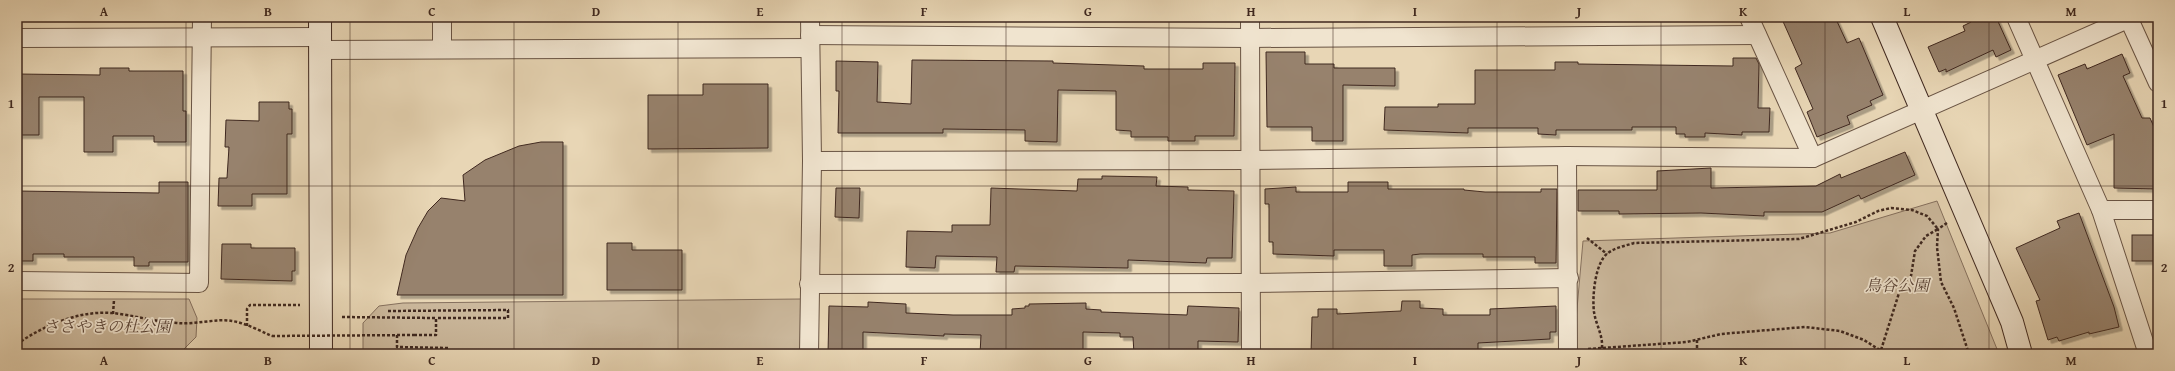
<svg xmlns="http://www.w3.org/2000/svg" width="2175" height="371" font-family="'Gentium Book Plus','Noto Serif JP',serif">
	<defs>
		<filter id="shadow"><feDropShadow dx="3.5" dy="3.5" stdDeviation="0" flood-color="#0004"/></filter>
	</defs>
	<rect width="100%" height="100%" fill="#e8d6b5"/>
	<filter id="stains"><feTurbulence type="fractalNoise" baseFrequency=".005" numOctaves="4"/><feColorMatrix values="0 0 0 0 .2 0 0 0 0 .09 0 0 0 0 .02 0 0 0 .5 -.17"/></filter>
	<radialGradient id="worn" r=".72"><stop offset=".6" stop-color="#630" stop-opacity="0"/><stop offset="1" stop-color="#630" stop-opacity=".3"/></radialGradient>
	<g fill="#cbb89c" stroke="#85705e">
		<path d="M 1937,201 L 1999,354 L 1573,354 L 1583,241 L 1830,233 Z"/>
		<path d="M 17,299 L 189,299 L 197,318 L 196,337 L 179,354 L 17,354 Z"/>
		<path d="M 801,299 L 801,354 L 363,354 L 363,323 L 379,306 L 403,303 Z"/>
	</g>
	<g fill="#97826d" stroke="#3f281f" filter="url(#shadow)">
		<path d="M 1781,17 L 1835,17 L 1847,43 L 1859,38 L 1883,95 L 1870,101 L 1872,105 L 1847,116 L 1850,124 L 1817,137 L 1807,112 L 1813,109 L 1795,68 L 1802,64 Z"/>
		<path d="M 1968,17 L 1996,17 L 2011,50 L 1996,57 L 1993,50 L 1946,72 L 1946,69 L 1939,72 L 1928,47 L 1965,31 L 1963,26 L 1971,22 Z"/>
		<path d="M 1266,52 L 1305,52 L 1305,64 L 1334,64 L 1334,68 L 1395,68 L 1395,86 L 1343,85 L 1343,141 L 1312,141 L 1312,127 L 1267,127 Z"/>
		<path d="M 2122,54 L 2130,73 L 2123,76 L 2142,118 L 2150,118 L 2158,136 L 2158,189 L 2114,188 L 2114,134 L 2087,145 L 2058,75 L 2085,64 L 2087,69 Z"/>
		<path d="M 1733,58 L 1756,58 L 1759,64 L 1758,108 L 1770,108 L 1769,132 L 1742,132 L 1742,135 L 1705,133 L 1705,137 L 1685,137 L 1685,134 L 1676,134 L 1676,127 L 1632,127 L 1632,130 L 1556,130 L 1556,135 L 1538,134 L 1538,128 L 1468,128 L 1468,133 L 1384,130 L 1385,107 L 1438,107 L 1438,104 L 1475,104 L 1475,70 L 1555,70 L 1555,62 L 1578,62 L 1578,64 L 1733,66 Z"/>
		<path d="M 912,60 L 1053,61 L 1053,63 L 1144,66 L 1144,69 L 1203,69 L 1203,63 L 1235,63 L 1234,136 L 1195,136 L 1195,141 L 1168,141 L 1168,137 L 1131,137 L 1131,131 L 1116,130 L 1116,91 L 1058,90 L 1057,142 L 1025,141 L 1025,130 L 943,129 L 943,133 L 838,133 L 839,91 L 836,91 L 836,61 L 878,62 L 877,102 L 911,104 Z"/>
		<path d="M 100,68 L 129,68 L 129,71 L 183,71 L 183,111 L 186,111 L 186,142 L 154,142 L 154,136 L 113,136 L 113,152 L 84,152 L 84,97 L 39,97 L 39,135 L 17,135 L 17,74 L 100,75 Z"/>
		<path d="M 703,84 L 768,84 L 768,148 L 648,149 L 648,95 L 703,95 Z"/>
		<path d="M 259,102 L 289,102 L 289,109 L 292,109 L 292,134 L 287,134 L 287,194 L 252,194 L 252,206 L 218,206 L 219,178 L 227,178 L 229,147 L 225,147 L 226,120 L 259,121 Z"/>
		<path d="M 541,142 L 563,142 L 563,295 L 397,295 L 406,255 L 418,228 L 428,211 L 441,198 L 465,201 L 463,175 L 485,160 L 519,146 Z"/>
		<path d="M 1905,152 L 1915,175 L 1861,199 L 1859,195 L 1822,212 L 1764,212 L 1764,216 L 1701,213 L 1619,214 L 1619,211 L 1578,211 L 1578,190 L 1657,190 L 1657,171 L 1711,168 L 1711,188 L 1816,186 L 1840,174 L 1841,178 Z"/>
		<path d="M 1102,176 L 1157,177 L 1156,186 L 1188,187 L 1188,190 L 1234,191 L 1232,258 L 1207,258 L 1206,263 L 1128,260 L 1128,268 L 1015,266 L 1014,272 L 996,272 L 997,257 L 936,256 L 935,268 L 906,267 L 907,231 L 952,232 L 952,225 L 990,225 L 991,188 L 1077,191 L 1078,179 L 1102,179 Z"/>
		<path d="M 159,182 L 188,182 L 188,262 L 149,262 L 149,266 L 134,266 L 134,257 L 64,257 L 64,254 L 33,254 L 33,261 L 17,261 L 17,191 L 159,193 Z"/>
		<path d="M 1348,182 L 1388,182 L 1388,189 L 1464,189 L 1464,190 L 1485,192 L 1541,192 L 1541,189 L 1557,189 L 1556,263 L 1535,263 L 1535,257 L 1483,257 L 1483,254 L 1420,254 L 1412,255 L 1412,266 L 1384,266 L 1384,250 L 1334,250 L 1334,256 L 1273,254 L 1273,242 L 1269,242 L 1269,204 L 1265,204 L 1265,189 L 1296,187 L 1296,192 L 1348,192 Z"/>
		<path d="M 836,188 L 860,188 L 859,218 L 835,217 Z"/>
		<path d="M 2079,213 L 2114,307 L 2119,327 L 2089,334 L 2089,332 L 2059,341 L 2057,337 L 2048,340 L 2036,301 L 2040,300 L 2016,248 L 2060,228 L 2057,221 Z"/>
		<rect x="2132" y="235" width="24" height="26"/>
		<path d="M 607,243 L 632,243 L 632,250 L 682,250 L 682,290 L 607,290 Z"/>
		<path d="M 222,244 L 251,244 L 251,248 L 295,248 L 295,271 L 292,271 L 292,281 L 221,279 Z"/>
		<path d="M 1402,301 L 1420,301 L 1420,308 L 1443,309 L 1443,315 L 1490,315 L 1490,309 L 1556,306 L 1556,332 L 1550,332 L 1550,339 L 1478,343 L 1478,351 L 1442,351 L 1442,354 L 1311,354 L 1312,317 L 1318,317 L 1318,309 L 1337,309 L 1337,314 L 1401,311 Z"/>
		<path d="M 868,302 L 906,304 L 906,313 L 953,315 L 1012,315 L 1012,309 L 1025,308 L 1025,306 L 1029,306 L 1029,304 L 1086,303 L 1086,309 L 1101,310 L 1101,312 L 1187,315 L 1188,306 L 1239,308 L 1238,342 L 1198,341 L 1198,354 L 1134,354 L 1133,337 L 1120,337 L 1120,333 L 1083,332 L 1083,354 L 980,354 L 981,335 L 944,334 L 944,336 L 863,332 L 863,354 L 828,354 L 829,306 L 868,307 Z"/>
	</g>
	<g fill="none" stroke-linecap="round" stroke-linejoin="round">
		<g stroke="#695444" stroke-width="20">
			<g id="street">
				<path d="M 442,17 L 442,49"/>
				<path d="M 1250,17 L 1251,354"/>
				<path d="M 1749,17 L 1813,158"/>
				<path d="M 2016,17 L 2101,210 L 2148,354"/>
				<path d="M 2128,17 L 2158,83"/>
				<path d="M 810,35 L 1250,38 L 1757,35"/>
				<path d="M 17,38 L 320,37"/>
				<path d="M 320,50 L 810,48"/>
				<path d="M 1567,156 L 1568,354"/>
				<path d="M 812,161 L 1250,160 L 1567,156 L 1813,158 L 2132,17"/>
				<path d="M 2101,210 L 2158,210"/>
				<path d="M 17,281 L 199,283 L 202,17"/>
				<path d="M 809,284 L 1249,283 L 1569,278"/>
				<path d="M 809,354 L 812,161 L 810,17"/>
			</g>
		</g>
		<g stroke="#3f281f" stroke-width="24">
			<g id="secondary">
				<path d="M 320,17 L 321,354"/>
				<path d="M 1882,17 L 2012,322 L 2021,354"/>
			</g>
		</g>
		<g stroke="#3f281f" stroke-width="2.5" stroke-dasharray="3 2" stroke-linecap="butt">
			<path d="M 1947,223 L 1938,229 L 1937,247 L 1941,282 L 1954,308 L 1969,354"/>
			<path d="M 1587,238 L 1607,254"/>
			<path d="M 388,311 L 508,310 L 508,318 L 436,318"/>
			<path d="M 113,314 L 114,300"/>
			<path d="M 342,317 L 436,318 L 436,335 L 414,335"/>
			<path d="M 247,326 L 247,309 L 250,305 L 300,305"/>
			<path d="M 397,335 L 397,347 L 448,348 L 449,354"/>
			<path d="M 1697,340 L 1697,354"/>
			<path d="M 17,344 C 46,324 84,308 120,314 C 140,317 158,322 177,323 C 195,325 217,318 232,321 C 246,323 260,331 272,336"/>
			<path d="M 1602,348 C 1603,335 1596,325 1594,312 C 1592,297 1595,262 1608,253 C 1616,247 1625,246 1634,243 L 1799,239 L 1856,222 L 1878,211 L 1891,208 L 1912,210 L 1927,216 L 1938,229 L 1926,236 L 1915,251 L 1911,276 L 1904,282 L 1899,293 L 1881,350"/>
			<path d="M 1588,349 L 1687,342 L 1721,334 L 1805,327 L 1840,331 L 1864,340 L 1886,354"/>
		</g>
		<use href="#street" stroke="#f0e4cf" stroke-width="18"/>
		<use href="#secondary" stroke="#f0e4cf" stroke-width="22"/>
		<path stroke="#3f281f" stroke-width="2.5" stroke-dasharray="3 2" stroke-linecap="butt" d="M 272,336 L 414,335"/>
	</g>
	<path fill="none" stroke="#3f281f" stroke-width="1" stroke-opacity="0.55" d="M 186,17 L 186,354M 350,17 L 350,354M 514,17 L 514,354M 678,17 L 678,354M 842,17 L 842,354M 1006,17 L 1006,354M 1169,17 L 1169,354M 1333,17 L 1333,354M 1497,17 L 1497,354M 1661,17 L 1661,354M 1825,17 L 1825,354M 1989,17 L 1989,354M 17,186 L 2158,186"/>
	<g text-anchor="middle" stroke-width="3.5" stroke-linejoin="round" paint-order="stroke">
		<g font-size="16" font-style="italic" fill="#5b4538" stroke="#f0e4cf">
			<text x="1897" y="291">鳥谷公園</text>
			<text x="107" y="332">ささやきの杜公園</text>
		</g>
	</g>
	<rect width="2175" height="371" fill="none" stroke="#e8d6b5" stroke-width="44"/>
	<rect x="22" y="22" width="2131" height="327" fill="none" stroke="#3f281f" stroke-width="1.5"/>
	<g font-size="13" text-anchor="middle" font-weight="bold" fill="#3f281f">
		<text x="104" y="16">A</text>
		<text x="268" y="16">B</text>
		<text x="432" y="16">C</text>
		<text x="596" y="16">D</text>
		<text x="760" y="16">E</text>
		<text x="924" y="16">F</text>
		<text x="1088" y="16">G</text>
		<text x="1251" y="16">H</text>
		<text x="1415" y="16">I</text>
		<text x="1579" y="16">J</text>
		<text x="1743" y="16">K</text>
		<text x="1907" y="16">L</text>
		<text x="2071" y="16">M</text>
		<text x="11" y="108">1</text>
		<text x="2164" y="108">1</text>
		<text x="11" y="272">2</text>
		<text x="2164" y="272">2</text>
		<text x="104" y="365">A</text>
		<text x="268" y="365">B</text>
		<text x="432" y="365">C</text>
		<text x="596" y="365">D</text>
		<text x="760" y="365">E</text>
		<text x="924" y="365">F</text>
		<text x="1088" y="365">G</text>
		<text x="1251" y="365">H</text>
		<text x="1415" y="365">I</text>
		<text x="1579" y="365">J</text>
		<text x="1743" y="365">K</text>
		<text x="1907" y="365">L</text>
		<text x="2071" y="365">M</text>
	</g>
	<rect width="100%" height="100%" filter="url(#stains)"/>
	<rect width="100%" height="100%" fill="url(#worn)"/>
</svg>
